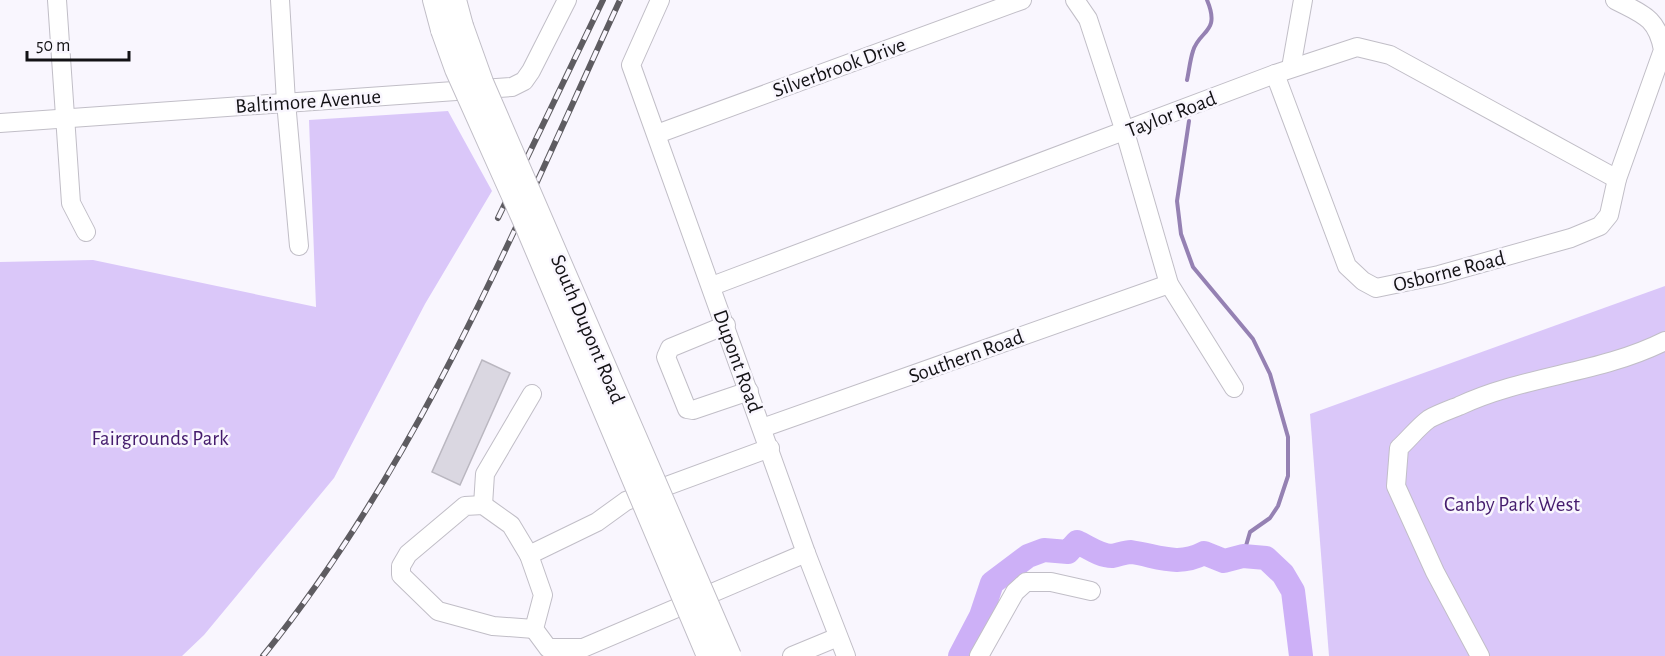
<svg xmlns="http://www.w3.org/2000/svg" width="1665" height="656" font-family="'Alegreya Sans',sans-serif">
	<rect width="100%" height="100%" fill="#f9f6fe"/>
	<g fill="#dac7f9">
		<path d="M 448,111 L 492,191 L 425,304 L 334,478 L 204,635 L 182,656 L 0,656 L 0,262 L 93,260 L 316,307 L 309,120 Z"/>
		<path d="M 1665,286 L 1665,656 L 1329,656 L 1310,414 Z"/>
	</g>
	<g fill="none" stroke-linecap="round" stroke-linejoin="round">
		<g stroke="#9581b3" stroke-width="4">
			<path d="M 1187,80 C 1189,71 1190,60 1193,51 C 1199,30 1221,33 1207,0"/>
			<path d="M 1189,121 L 1177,201 L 1181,234 L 1193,267 L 1253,339 L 1270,374 L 1288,437 L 1288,476 L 1278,506 L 1270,518 L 1250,532 L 1243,556"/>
		</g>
		<path stroke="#cdb0f7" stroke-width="24" d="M 960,656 L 981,616 L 992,583 L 1028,556 L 1044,550 L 1068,552 L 1077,542 C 1088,547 1100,556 1112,556 C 1119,555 1124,552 1131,552 C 1158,556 1178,567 1204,553 L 1224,561 L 1243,556 L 1266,558 L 1283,574 L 1293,591 L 1301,656"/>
	</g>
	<path fill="#dad7e1" stroke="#bab7c0" stroke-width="1.5" d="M 482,360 L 510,373 L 460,485 L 432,472 Z"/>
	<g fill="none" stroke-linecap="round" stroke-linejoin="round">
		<g stroke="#c1bec7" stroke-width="20">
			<g id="minor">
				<path d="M 57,0 L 71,203 L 86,232"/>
				<path d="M 280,0 L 286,102 L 299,246"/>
				<path d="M 660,0 L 631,65 L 806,553 L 846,656"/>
				<path d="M 1075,0 L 1088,19 L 1125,132 L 1169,284 L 1234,388"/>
				<path d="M 1291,68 L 1303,0"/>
				<path d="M 1275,74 L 1347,266 L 1363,281 L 1376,288 L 1439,275 L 1571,238 L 1600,226 L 1609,215 L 1617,179 L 1663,50 C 1657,17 1642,14 1615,0"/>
				<path d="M 0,123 L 512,87 L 524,81 L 531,71 L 567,0"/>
				<path d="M 657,134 L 1022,0"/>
				<path d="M 712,286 L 1275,74 L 1357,47 L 1390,55 L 1617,179"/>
				<path d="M 726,325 L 670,348 L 666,357 L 687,409 L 693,410 L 749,391"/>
				<path d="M 762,428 L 1169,284"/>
				<path d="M 770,448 L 626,501 L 597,522 L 529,555 L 543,595 L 534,629 L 548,648 L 583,648 L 806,553"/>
				<path d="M 483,505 L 485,474 L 532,394"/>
				<path d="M 529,555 L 511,525 L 483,505 L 465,506 L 408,554 L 401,566 L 401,575 L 438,611 L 493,626 L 534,629"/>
				<path d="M 792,656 L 838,637"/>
				<path d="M 979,656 L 1015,592 L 1026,582 L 1051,582 L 1091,591"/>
				<path d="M 1480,656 L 1435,572 L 1396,486 L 1399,448 C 1409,439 1418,427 1429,419 C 1438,414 1449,410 1459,406 C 1525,375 1599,374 1665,341"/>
			</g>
		</g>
		<g stroke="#c1bec7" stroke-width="24">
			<g id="major">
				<path d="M 434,0 L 442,30"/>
				<path d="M 455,0 L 462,26"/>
			</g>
		</g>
		<use href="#minor" stroke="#fff" stroke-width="18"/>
		<use href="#major" stroke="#fff" stroke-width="22"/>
		<g stroke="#5e5c61" stroke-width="6">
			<g id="rail">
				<path d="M 498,218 L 603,0"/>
				<path d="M 263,656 C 420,462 516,225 620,0"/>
			</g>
		</g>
		<use href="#rail" stroke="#f9f6fe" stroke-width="4" stroke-dasharray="11" stroke-linecap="butt"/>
		<g stroke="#c1bec7" stroke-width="24" stroke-linecap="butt">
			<g id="major-bridge">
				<path d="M 462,26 L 482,82 L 730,656"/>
				<path d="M 442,30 L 456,69 L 525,223 L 708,656"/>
			</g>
		</g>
		<use href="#major-bridge" stroke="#fff" stroke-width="22"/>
	</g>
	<g text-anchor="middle" stroke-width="5" stroke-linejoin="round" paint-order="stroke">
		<g font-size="21" fill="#131215" stroke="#f9f6fe">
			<text transform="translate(839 67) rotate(-20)" y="7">Silverbrook Drive</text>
			<text transform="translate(308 101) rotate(-4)" y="7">Baltimore Avenue</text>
			<text transform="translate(1171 114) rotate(-21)" y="7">Taylor Road</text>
			<text transform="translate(1449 271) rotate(-14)" y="7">Osborne Road</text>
			<text transform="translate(588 329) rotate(67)" y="7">South Dupont Road</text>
			<text transform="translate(966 356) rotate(-20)" y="7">Southern Road</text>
			<text transform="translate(738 361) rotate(70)" y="7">Dupont Road</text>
		</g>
		<g font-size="21" fill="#451c6d" stroke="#f9f6fe">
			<text x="160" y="445">Fairgrounds Park</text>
			<text x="1512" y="511">Canby Park West</text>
		</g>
	</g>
	<path d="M27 51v9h102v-9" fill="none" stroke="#131215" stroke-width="3"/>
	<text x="36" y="51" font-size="18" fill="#131215" stroke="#f9f6fe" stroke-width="4.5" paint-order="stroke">50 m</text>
</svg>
